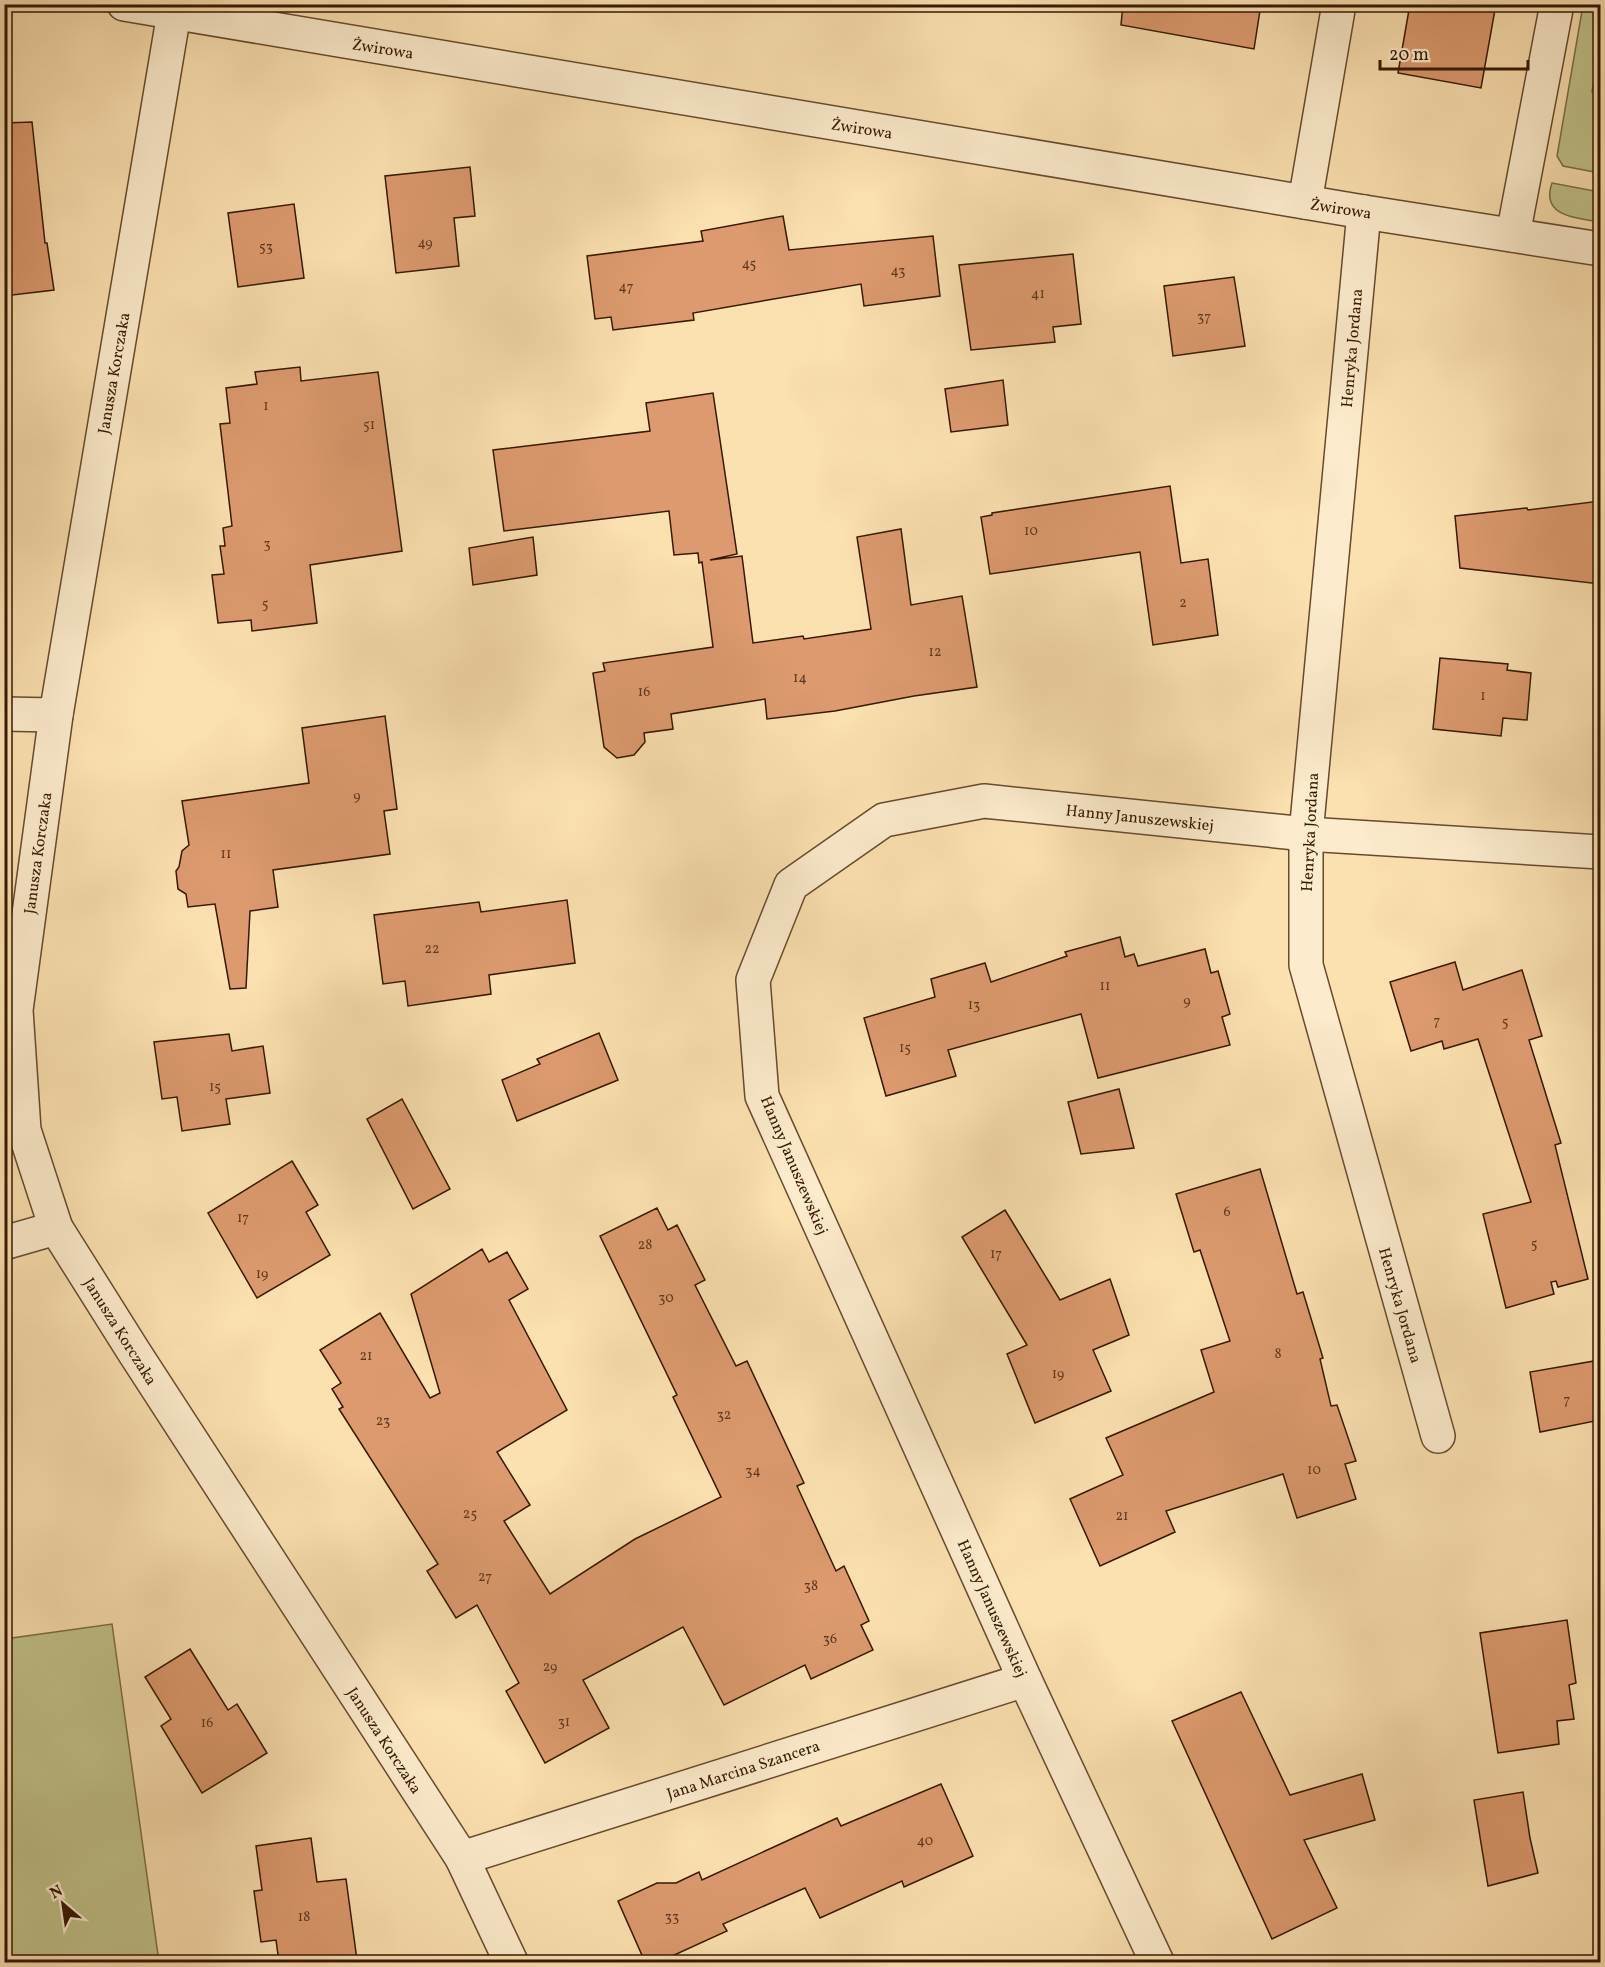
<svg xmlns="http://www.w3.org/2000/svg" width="1605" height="1967" font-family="Vollkorn,serif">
	<rect width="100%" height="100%" fill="#fbe0b0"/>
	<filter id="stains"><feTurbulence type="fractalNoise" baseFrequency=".00333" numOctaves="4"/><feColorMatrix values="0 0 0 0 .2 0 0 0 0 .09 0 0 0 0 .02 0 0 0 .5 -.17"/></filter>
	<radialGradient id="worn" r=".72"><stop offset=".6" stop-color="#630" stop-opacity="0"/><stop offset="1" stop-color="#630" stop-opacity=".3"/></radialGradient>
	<g fill="#c1c28a" stroke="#7c6d46" stroke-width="1.5">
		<path d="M 1583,5 L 1600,5 L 1600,43 L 1592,92 L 1600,94 L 1600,173 L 1563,166 L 1557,156 Z"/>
		<path d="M 1552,183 L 1600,192 L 1600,222 C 1577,218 1540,217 1552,183 Z"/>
		<path d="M 112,1624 L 159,1962 L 5,1962 L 5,1639 Z"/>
	</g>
	<g fill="#dc9a6e" stroke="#361803" stroke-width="1.5">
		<path d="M 1123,4 L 1261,4 L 1254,49 L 1121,25 Z"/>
		<path d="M 1410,4 L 1496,4 L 1481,88 L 1398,73 Z"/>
		<path d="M 32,122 L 45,243 L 47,243 L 54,290 L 4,296 L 4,123 Z"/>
		<path d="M 470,167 L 475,216 L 454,218 L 459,266 L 396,273 L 385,176 Z"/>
		<path d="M 294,204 L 304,278 L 238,287 L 228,213 Z"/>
		<path d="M 783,216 L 789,250 L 933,236 L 940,296 L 864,306 L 861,284 L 693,313 L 694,320 L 613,330 L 611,317 L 595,319 L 587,256 L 703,241 L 701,231 Z"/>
		<path d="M 1073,254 L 1081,324 L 1053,327 L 1055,342 L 971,350 L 959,265 Z"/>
		<path d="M 1234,277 L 1245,346 L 1173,356 L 1164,286 Z"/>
		<path d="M 300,367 L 301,381 L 378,372 L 402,551 L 310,565 L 317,623 L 252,631 L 251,620 L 218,623 L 212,575 L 224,574 L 220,546 L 225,546 L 223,528 L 232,526 L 220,424 L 230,423 L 226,388 L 257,384 L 255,372 Z"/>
		<path d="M 1003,380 L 1008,425 L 951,432 L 945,389 Z"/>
		<path d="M 713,393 L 737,554 L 710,560 L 742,556 L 753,643 L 803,636 L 804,639 L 871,629 L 857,537 L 901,529 L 911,605 L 962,596 L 977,687 L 914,696 L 835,711 L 767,719 L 765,699 L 671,714 L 673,729 L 644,733 L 645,742 L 634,755 L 617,758 L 604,747 L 593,673 L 605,671 L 603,663 L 713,647 L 702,562 L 699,563 L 698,553 L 674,555 L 669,511 L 504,531 L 493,450 L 650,431 L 646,403 Z"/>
		<path d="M 1170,486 L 1181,563 L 1208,559 L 1218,635 L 1153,645 L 1140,552 L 990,574 L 981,517 L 992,515 L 992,513 Z"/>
		<path d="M 1600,501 L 1600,584 L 1460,568 L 1455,516 L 1527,508 L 1528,510 Z"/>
		<path d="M 533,537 L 537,575 L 473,585 L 469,548 Z"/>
		<path d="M 1440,658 L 1508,664 L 1507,670 L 1531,673 L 1527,720 L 1503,718 L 1501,736 L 1433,729 Z"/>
		<path d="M 385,716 L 397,809 L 384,811 L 390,854 L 273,870 L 278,907 L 250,911 L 246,988 L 230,989 L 215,904 L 188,907 L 186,894 L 178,889 L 176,871 L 179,867 L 182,851 L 189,845 L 182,801 L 309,783 L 302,728 Z"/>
		<path d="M 567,900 L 575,963 L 489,975 L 491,994 L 408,1006 L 405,981 L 383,984 L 374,915 L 479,902 L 481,912 Z"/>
		<path d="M 1120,937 L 1125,957 L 1134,954 L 1138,966 L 1205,949 L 1211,973 L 1218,971 L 1230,1014 L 1222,1017 L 1230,1045 L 1098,1078 L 1081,1014 L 948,1050 L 956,1076 L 886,1096 L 864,1018 L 935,997 L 931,979 L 985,963 L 991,982 L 1067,956 L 1065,952 Z"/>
		<path d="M 1455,962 L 1463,990 L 1522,970 L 1542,1036 L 1529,1040 L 1561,1143 L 1555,1145 L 1588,1279 L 1558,1287 L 1556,1281 L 1551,1282 L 1554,1294 L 1506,1308 L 1483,1214 L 1531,1202 L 1478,1039 L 1444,1049 L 1442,1041 L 1411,1051 L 1390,982 Z"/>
		<path d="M 599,1033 L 618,1080 L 517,1121 L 502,1080 L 540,1064 L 537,1059 Z"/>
		<path d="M 229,1034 L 232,1051 L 263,1046 L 270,1093 L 226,1099 L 230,1124 L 182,1131 L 177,1097 L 162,1099 L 154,1042 Z"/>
		<path d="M 1119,1089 L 1134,1148 L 1081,1154 L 1068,1102 Z"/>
		<path d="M 402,1099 L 450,1189 L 413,1209 L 367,1119 Z"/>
		<path d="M 292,1161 L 318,1205 L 306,1212 L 330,1255 L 257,1298 L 208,1213 Z"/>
		<path d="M 1260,1169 L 1297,1294 L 1303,1292 L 1323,1358 L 1320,1359 L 1331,1406 L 1337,1405 L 1356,1461 L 1345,1464 L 1356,1499 L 1297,1518 L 1283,1474 L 1166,1511 L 1175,1532 L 1100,1566 L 1070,1499 L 1123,1475 L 1106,1438 L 1214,1392 L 1201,1350 L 1230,1341 L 1200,1250 L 1194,1252 L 1176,1194 Z"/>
		<path d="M 657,1208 L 668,1230 L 677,1225 L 705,1280 L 695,1285 L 736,1366 L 747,1361 L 804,1483 L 797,1486 L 836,1571 L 844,1566 L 869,1621 L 861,1625 L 873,1650 L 811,1679 L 805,1665 L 724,1705 L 683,1627 L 583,1680 L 609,1728 L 545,1763 L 506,1691 L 519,1683 L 477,1605 L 456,1618 L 427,1571 L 438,1564 L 339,1409 L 343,1407 L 332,1389 L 341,1383 L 320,1350 L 380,1313 L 430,1398 L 440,1393 L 411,1294 L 482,1249 L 489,1262 L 507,1252 L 528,1289 L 509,1300 L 567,1410 L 497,1452 L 530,1505 L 504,1521 L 550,1594 L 635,1539 L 721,1497 L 673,1397 L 677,1395 L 600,1236 Z"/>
		<path d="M 1005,1210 L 1060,1300 L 1110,1279 L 1129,1335 L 1093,1350 L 1111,1391 L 1035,1423 L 1007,1354 L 1027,1345 L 962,1237 Z"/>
		<path d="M 1600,1360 L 1600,1420 L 1540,1432 L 1530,1372 Z"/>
		<path d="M 1567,1620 L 1576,1683 L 1569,1685 L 1574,1719 L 1557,1721 L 1559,1744 L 1498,1753 L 1480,1633 Z"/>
		<path d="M 190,1649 L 228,1710 L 237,1704 L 267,1753 L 202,1793 L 161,1726 L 171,1719 L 145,1677 Z"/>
		<path d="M 1241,1692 L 1290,1795 L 1362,1774 L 1375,1820 L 1304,1840 L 1337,1908 L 1272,1939 L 1172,1721 Z"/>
		<path d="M 941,1784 L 973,1856 L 904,1887 L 902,1881 L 820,1918 L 805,1888 L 723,1924 L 727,1931 L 659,1962 L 645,1962 L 618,1901 L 657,1883 L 676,1883 L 699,1872 L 702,1880 L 837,1818 L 841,1826 Z"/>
		<path d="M 1523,1792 L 1530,1838 L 1538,1873 L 1488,1886 L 1474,1800 Z"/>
		<path d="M 311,1838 L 317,1882 L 346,1879 L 357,1960 L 336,1962 L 279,1962 L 276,1940 L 261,1942 L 254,1891 L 262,1890 L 256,1846 Z"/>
	</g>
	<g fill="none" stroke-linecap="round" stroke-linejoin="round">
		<g stroke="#674a2e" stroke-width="36">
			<g id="minor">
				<path d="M 124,4 L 1364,212 L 1600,249"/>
				<path d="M 174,13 L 56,715 L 16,1010 L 24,1130 L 56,1228 L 134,1352 L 462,1858 L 511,1962"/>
				<path d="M 1305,202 L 1339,4"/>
				<path d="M 1364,212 L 1306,834 L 1306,965 L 1438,1436"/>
				<path d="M 1513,235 L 1557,4"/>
				<path d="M 4,714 L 56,715"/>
				<path d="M 4,1243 L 56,1228"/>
				<path d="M 462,1858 L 1025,1680"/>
				<path d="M 1157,1962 L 1025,1680 L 762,1096 L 753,980 L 791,885 L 884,820 L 984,801 L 1306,834 L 1600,852"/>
			</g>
		</g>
		<use href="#minor" stroke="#fcebcc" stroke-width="33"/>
	</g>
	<g text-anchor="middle" stroke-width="4.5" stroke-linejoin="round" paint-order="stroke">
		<g font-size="14" fill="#60381e">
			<text x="425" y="247">49</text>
			<text x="266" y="251">53</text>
			<text x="749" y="268">45</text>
			<text x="898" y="275">43</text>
			<text x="626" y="291">47</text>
			<text x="1038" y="298">41</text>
			<text x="1204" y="321">37</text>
			<text x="266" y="410">1</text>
			<text x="369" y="429">51</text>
			<text x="1031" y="535">10</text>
			<text x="267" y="548">3</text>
			<text x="1183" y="607">2</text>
			<text x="265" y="608">5</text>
			<text x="935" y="656">12</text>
			<text x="800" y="682">14</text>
			<text x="644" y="696">16</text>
			<text x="1483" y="700">1</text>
			<text x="357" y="800">9</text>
			<text x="226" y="858">11</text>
			<text x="432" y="953">22</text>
			<text x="1105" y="990">11</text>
			<text x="1187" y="1005">9</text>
			<text x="974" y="1009">13</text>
			<text x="1437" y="1025">7</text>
			<text x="1505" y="1026">5</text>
			<text x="905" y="1052">15</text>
			<text x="215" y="1091">15</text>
			<text x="1227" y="1216">6</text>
			<text x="243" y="1222">17</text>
			<text x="1534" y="1248">5</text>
			<text x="645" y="1249">28</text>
			<text x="996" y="1258">17</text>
			<text x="262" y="1278">19</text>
			<text x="666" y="1302">30</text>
			<text x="1278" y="1358">8</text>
			<text x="366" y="1360">21</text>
			<text x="1058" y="1378">19</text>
			<text x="1567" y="1404">7</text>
			<text x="724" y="1419">32</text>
			<text x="383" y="1425">23</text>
			<text x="1314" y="1474">10</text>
			<text x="753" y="1475">34</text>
			<text x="470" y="1518">25</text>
			<text x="1122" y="1520">21</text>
			<text x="485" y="1581">27</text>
			<text x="811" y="1590">38</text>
			<text x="830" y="1643">36</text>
			<text x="550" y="1671">29</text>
			<text x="564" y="1726">31</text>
			<text x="207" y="1727">16</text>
			<text x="925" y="1845">40</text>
			<text x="304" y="1921">18</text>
			<text x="672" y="1921">33</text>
		</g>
		<g font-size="16" fill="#361803" stroke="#fcebcc">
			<text transform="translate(383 48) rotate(9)" y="6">Żwirowa</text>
			<text transform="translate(862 128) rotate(9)" y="6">Żwirowa</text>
			<text transform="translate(1341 208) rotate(9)" y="6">Żwirowa</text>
			<text transform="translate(1351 348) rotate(-85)" y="6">Henryka Jordana</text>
			<text transform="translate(113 373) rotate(-80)" y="6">Janusza Korczaka</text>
			<text transform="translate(1140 817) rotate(6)" y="6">Hanny Januszewskiej</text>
			<text transform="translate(1309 832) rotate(-87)" y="6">Henryka Jordana</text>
			<text transform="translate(37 853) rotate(-82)" y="6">Janusza Korczaka</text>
			<text transform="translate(795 1165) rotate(67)" y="6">Hanny Januszewskiej</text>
			<text transform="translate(1401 1305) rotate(74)" y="6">Henryka Jordana</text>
			<text transform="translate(121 1331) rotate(58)" y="6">Janusza Korczaka</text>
			<text transform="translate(993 1608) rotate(66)" y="6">Hanny Januszewskiej</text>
			<text transform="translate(385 1740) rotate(57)" y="6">Janusza Korczaka</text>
			<text transform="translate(743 1769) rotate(-18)" y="6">Jana Marcina Szancera</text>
		</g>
	</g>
	<rect width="1605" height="1967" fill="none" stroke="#fbe0b0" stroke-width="24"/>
	<rect x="6" y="6" width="1593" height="1955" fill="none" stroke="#361803" stroke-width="3"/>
	<rect x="12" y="12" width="1581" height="1943" fill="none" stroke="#361803" stroke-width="1.5"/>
	<g transform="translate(63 1904) rotate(331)" stroke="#fcebcc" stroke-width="4.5" paint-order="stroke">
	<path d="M0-4.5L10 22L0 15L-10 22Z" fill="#361803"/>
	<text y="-9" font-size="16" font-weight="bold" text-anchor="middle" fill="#361803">N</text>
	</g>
	<path d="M1380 60v9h148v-9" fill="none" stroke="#361803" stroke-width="3"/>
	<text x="1389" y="60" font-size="18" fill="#361803" stroke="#fcebcc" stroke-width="4.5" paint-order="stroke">20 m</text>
	<rect width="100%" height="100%" filter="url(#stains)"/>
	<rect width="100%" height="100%" fill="url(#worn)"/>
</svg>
